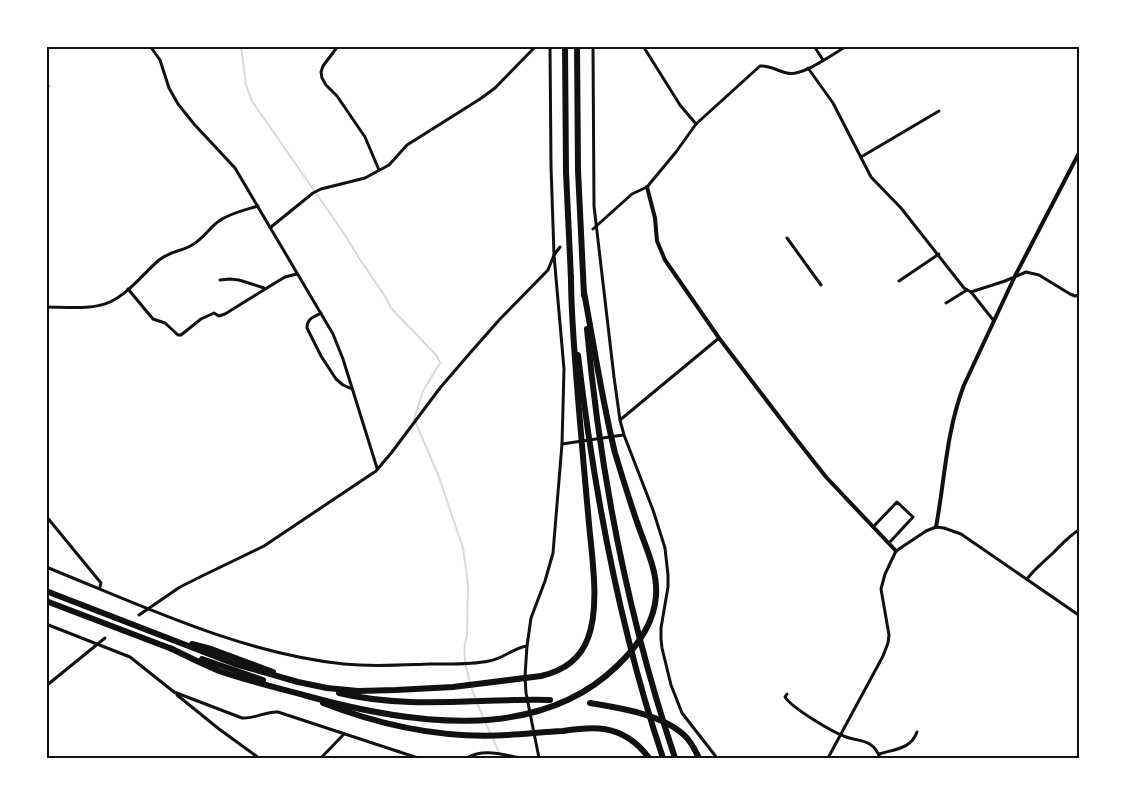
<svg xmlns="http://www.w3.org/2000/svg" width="1126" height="805" font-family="Raleway,sans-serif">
	<rect width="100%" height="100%" fill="#fff"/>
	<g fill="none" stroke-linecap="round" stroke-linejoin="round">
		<path stroke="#d9d9d9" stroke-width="2" d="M 241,46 L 246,85 L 252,101 L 345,235 L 359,258 L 386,298 L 391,308 L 437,356 L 440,363 L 423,391 L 414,419 L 439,477 L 463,548 L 468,585 L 467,636 C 455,666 489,730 502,758"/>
		<g stroke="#111" stroke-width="3">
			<path d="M 150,46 L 160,60 L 169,88 L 178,104 L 194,124 L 235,168 L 333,334 L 343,359 L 377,468"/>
			<path d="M 338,46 L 323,66 L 321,72 L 322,78 L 326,85 L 337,96 L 365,137 L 379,170"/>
			<path d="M 593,46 L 594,206 L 614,377 L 620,420 L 624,435 L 653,510 L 665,548 L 668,575 L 668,587 L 661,628 L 661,639 L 662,648 L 671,685 L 682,713 L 717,758"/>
			<path d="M 643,46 L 680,105 L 696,124"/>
			<path d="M 814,46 L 823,60"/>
			<path d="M 808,68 L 833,103 L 871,177 L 901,208 L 964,288 L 971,292 L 1005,281 L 1026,272 L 1039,275 L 1070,294 L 1075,296 L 1080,295"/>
			<path d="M 46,85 L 48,86"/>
			<path d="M 861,157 L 939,111"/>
			<path d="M 271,227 L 313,193 L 321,189 L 365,178 L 389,165 L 407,145 L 480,99 L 495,88 L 536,46"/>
			<path d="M 593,229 L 632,194 L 647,187 L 676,152 L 696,124 L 760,66 C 770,65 777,71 787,73 C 802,77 833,54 847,46"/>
			<path d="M 787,238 L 821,285"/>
			<path d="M 220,280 L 230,279 L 239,280 L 264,288"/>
			<path d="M 899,281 L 939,254"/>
			<path d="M 128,289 L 153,319 L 165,323 L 178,335 L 181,335 L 201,319 L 214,313 L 219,316 L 225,314 L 275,283 L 285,277 L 297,274"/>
			<path d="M 971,292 L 994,321"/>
			<path d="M 946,303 L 967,290"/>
			<path d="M 46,307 C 65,307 93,310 110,302 C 129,293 143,274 159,260 C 172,250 181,252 192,245 C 203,239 209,228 219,221 C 230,213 245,210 258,206"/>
			<path d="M 321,313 C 314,317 307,318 307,328 L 321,356 L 336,379 L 343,385 L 352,389"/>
			<path d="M 620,420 L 719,338"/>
			<path d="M 562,444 L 623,435"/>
			<path d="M 46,516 L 101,583 L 100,587"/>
			<path d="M 873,527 L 897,502 L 913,517 L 889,543"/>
			<path d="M 46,567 C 143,606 240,653 344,664 C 373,667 401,665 430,664 C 450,664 470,665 489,661 C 503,659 513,648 527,646"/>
			<path d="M 1027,579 C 1035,568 1045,561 1054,552 C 1064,542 1068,537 1080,529"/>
			<path d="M 139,615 L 180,587 L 202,576 L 264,546 L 376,471 L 392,452 L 440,388 L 470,353 L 500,319 L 548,270 L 554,255 L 551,166 L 550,46"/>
			<path d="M 46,624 L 130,657 L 174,692 L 242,718 C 255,719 266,711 278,712 L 418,758"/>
			<path d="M 46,686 L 105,638"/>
			<path d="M 787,694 L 785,697 C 792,708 832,732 846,737 C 861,742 873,739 880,758"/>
			<path d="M 177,695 L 219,729 L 259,758"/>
			<path d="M 879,754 C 895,749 911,749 917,732"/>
			<path d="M 321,758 L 344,734"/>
			<path d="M 467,758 C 484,748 503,755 521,758"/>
			<path d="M 539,758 L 526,693 L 525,676 L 527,646 L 531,618 L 545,581 L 553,553 L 562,444 L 564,369 L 554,255 L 560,247"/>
			<path d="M 828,758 L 883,656 L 888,643 L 889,635 L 881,589 L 885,574 L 896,551 L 926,531 L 936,527 L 944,528 L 961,534 L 1080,616"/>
		</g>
		<g stroke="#111" stroke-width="4">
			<path d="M 647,187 L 655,218 L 657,241 L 665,260 L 719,338 L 793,435 L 826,477 L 896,551"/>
			<path d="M 936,527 C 945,479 946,432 964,385 L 1015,276 L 1080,151"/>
		</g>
		<g stroke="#111" stroke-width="6">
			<path d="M 565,46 L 566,172 L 571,279"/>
			<path d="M 577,46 L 578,170 L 584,295"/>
			<path d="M 587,329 C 600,474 629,620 675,758"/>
			<path d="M 578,355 C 594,492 619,627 663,758"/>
			<path d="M 46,591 L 235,664 L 298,682 L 327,688 L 358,691 L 396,690 L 453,687 L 541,676 C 563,671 580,660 588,638 C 600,607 592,557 589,524 C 584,469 579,414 575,359 C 573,332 571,304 571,277"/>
			<path d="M 46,601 L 172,649"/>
			<path d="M 192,644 L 211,649 L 273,672"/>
			<path d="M 170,648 C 186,656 203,664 219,671 C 248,681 278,688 307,696 C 405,723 536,745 617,666 C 637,647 654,624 656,596 C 658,571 645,546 637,522 C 629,499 622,476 615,453 C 602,400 594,346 584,292"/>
			<path d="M 202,659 L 263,680"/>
			<path d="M 339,693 C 410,710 479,698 550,700"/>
			<path d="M 323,703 C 382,726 444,739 508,735 C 526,734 544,732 563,731 C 576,729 590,727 604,729 C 623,732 638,743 649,758"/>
			<path d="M 590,703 C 619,708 662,714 684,735 C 691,741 695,750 699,758"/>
		</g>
	</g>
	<rect width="1126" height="805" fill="none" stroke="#ffffff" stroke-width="96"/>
	<rect x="48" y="48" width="1030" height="709" fill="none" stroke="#111" stroke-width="2"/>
</svg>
